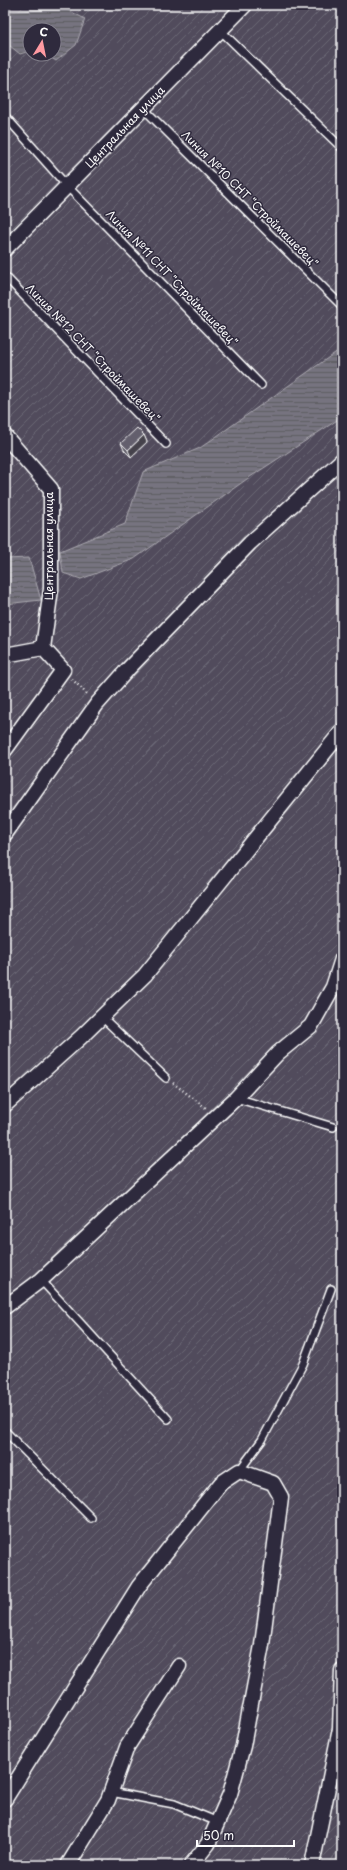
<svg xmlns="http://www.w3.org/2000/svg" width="347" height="1870" font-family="'Playpen Sans',sans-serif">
	<defs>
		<pattern id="garden-furrows" width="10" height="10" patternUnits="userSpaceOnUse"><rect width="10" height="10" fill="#514c5c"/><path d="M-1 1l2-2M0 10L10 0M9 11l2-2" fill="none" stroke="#6b6774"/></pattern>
		<pattern id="water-rules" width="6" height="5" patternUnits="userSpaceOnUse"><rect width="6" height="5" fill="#76737f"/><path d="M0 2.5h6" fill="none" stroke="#5f5e63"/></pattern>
	</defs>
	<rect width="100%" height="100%" fill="#373345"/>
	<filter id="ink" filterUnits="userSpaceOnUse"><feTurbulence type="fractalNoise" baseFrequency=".025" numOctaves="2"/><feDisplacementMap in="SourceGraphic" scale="8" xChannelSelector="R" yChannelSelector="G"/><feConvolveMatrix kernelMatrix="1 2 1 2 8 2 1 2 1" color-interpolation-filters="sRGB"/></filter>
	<g filter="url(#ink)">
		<path fill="url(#garden-furrows)" stroke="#a8a6ae" fill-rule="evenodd" d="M 5,5 L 342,5 L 342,1865 L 5,1865 ZM 30,30 L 54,30 L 54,54 L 30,54 Z"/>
		<g fill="url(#water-rules)" stroke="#adabb2">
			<path d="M 66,9 L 85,19 L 76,45 L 56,61 L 45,54 L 54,54 L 54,30 L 30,30 L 30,51 L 20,54 L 5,42 L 5,12 Z"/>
			<path d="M 342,348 L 342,417 L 247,479 L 134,559 L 81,579 L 63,573 L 60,551 L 125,524 L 143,472 L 200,448 Z"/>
			<path d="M 29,558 L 41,600 L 5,604 L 5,559 Z"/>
		</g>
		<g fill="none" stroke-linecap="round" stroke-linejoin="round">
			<g stroke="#fff" stroke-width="10">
				<g id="service">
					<path d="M 220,30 L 342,148"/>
					<path d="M 143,108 L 342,306"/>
					<path d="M 5,116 L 67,186 L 261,385"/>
					<path d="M 5,276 L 166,444"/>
					<path d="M 102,1017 L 166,1078"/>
					<path d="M 236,1098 L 333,1127"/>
					<path d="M 41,1280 L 168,1419"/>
					<path d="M 5,1431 L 91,1518"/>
					<path d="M 239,1471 L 262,1440 L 303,1364 L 331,1289"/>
					<path d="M 111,1792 L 174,1804 L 218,1822"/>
				</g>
			</g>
			<g stroke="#fff" stroke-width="17">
				<g id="minor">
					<path d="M 5,249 L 245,5"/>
					<path d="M 5,436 L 51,489 L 51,589 L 43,648 L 5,655"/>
					<path d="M 5,750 L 63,670 L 43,648"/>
					<path d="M 5,834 L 97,704 L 128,669 L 250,543 L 342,460"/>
					<path d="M 5,1105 L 81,1037 L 145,975 L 342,731"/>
					<path d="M 5,1307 L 41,1280 L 236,1098 L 278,1053 L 311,1026 L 333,987 L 342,959"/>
					<path d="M 5,1799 L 139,1586 L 221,1483 L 239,1471 L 273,1483 L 281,1497 L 262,1645 L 243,1746 L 230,1794 L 208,1844 L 191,1865"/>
					<path d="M 68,1865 L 108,1800 L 127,1747 L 179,1666"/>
					<path d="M 312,1865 L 340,1729 L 342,1670"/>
				</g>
			</g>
			<g stroke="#fff" stroke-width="2.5" stroke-dasharray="1 3" stroke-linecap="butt">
				<path d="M 72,679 L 88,695"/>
				<path d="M 173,1083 L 206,1108"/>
			</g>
			<use href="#service" stroke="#2f2a3d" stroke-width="7"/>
			<use href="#minor" stroke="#2f2a3d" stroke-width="14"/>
		</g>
		<path fill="#55525e" stroke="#fff" d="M 144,435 L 147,442 L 131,457 L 124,450 L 121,443 Z"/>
		<path fill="#45424c" stroke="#fff" d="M 144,435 L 147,442 L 131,457 L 128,450 Z"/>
		<path fill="#635f6d" stroke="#fff" d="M 137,428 L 144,435 L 128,450 L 121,443 Z"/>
	</g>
	<g text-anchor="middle" stroke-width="3" stroke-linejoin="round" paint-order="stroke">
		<g font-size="11" fill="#fff" stroke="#2f2a3d">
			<text transform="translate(125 127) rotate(-46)" y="4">Центральная улица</text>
			<text transform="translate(250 199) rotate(45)" y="4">Линия №10 СНТ "Строймашевец"</text>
			<text transform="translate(172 278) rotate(46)" y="4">Линия №11 СНТ "Строймашевец"</text>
			<text transform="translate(93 353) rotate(46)" y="4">Линия №12 СНТ "Строймашевец"</text>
			<text transform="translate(49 546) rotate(-90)" y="4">Центральная улица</text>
		</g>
	</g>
	<rect width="347" height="1870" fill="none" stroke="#2f2a3d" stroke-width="20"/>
	<rect x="10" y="10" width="327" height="1850" fill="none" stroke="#fff" stroke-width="1.5" filter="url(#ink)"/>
	<g transform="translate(42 42) rotate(10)"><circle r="19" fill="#2f2a3d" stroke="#827f8b"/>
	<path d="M0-3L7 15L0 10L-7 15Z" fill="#ff9aa2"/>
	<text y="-6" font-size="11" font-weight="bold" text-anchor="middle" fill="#ffffff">С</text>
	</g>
	<path d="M197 1840v6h97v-6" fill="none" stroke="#ffffff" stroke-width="2"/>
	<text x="203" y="1840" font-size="12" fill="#ffffff" stroke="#2f2a3d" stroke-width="3" paint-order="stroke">50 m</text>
</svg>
